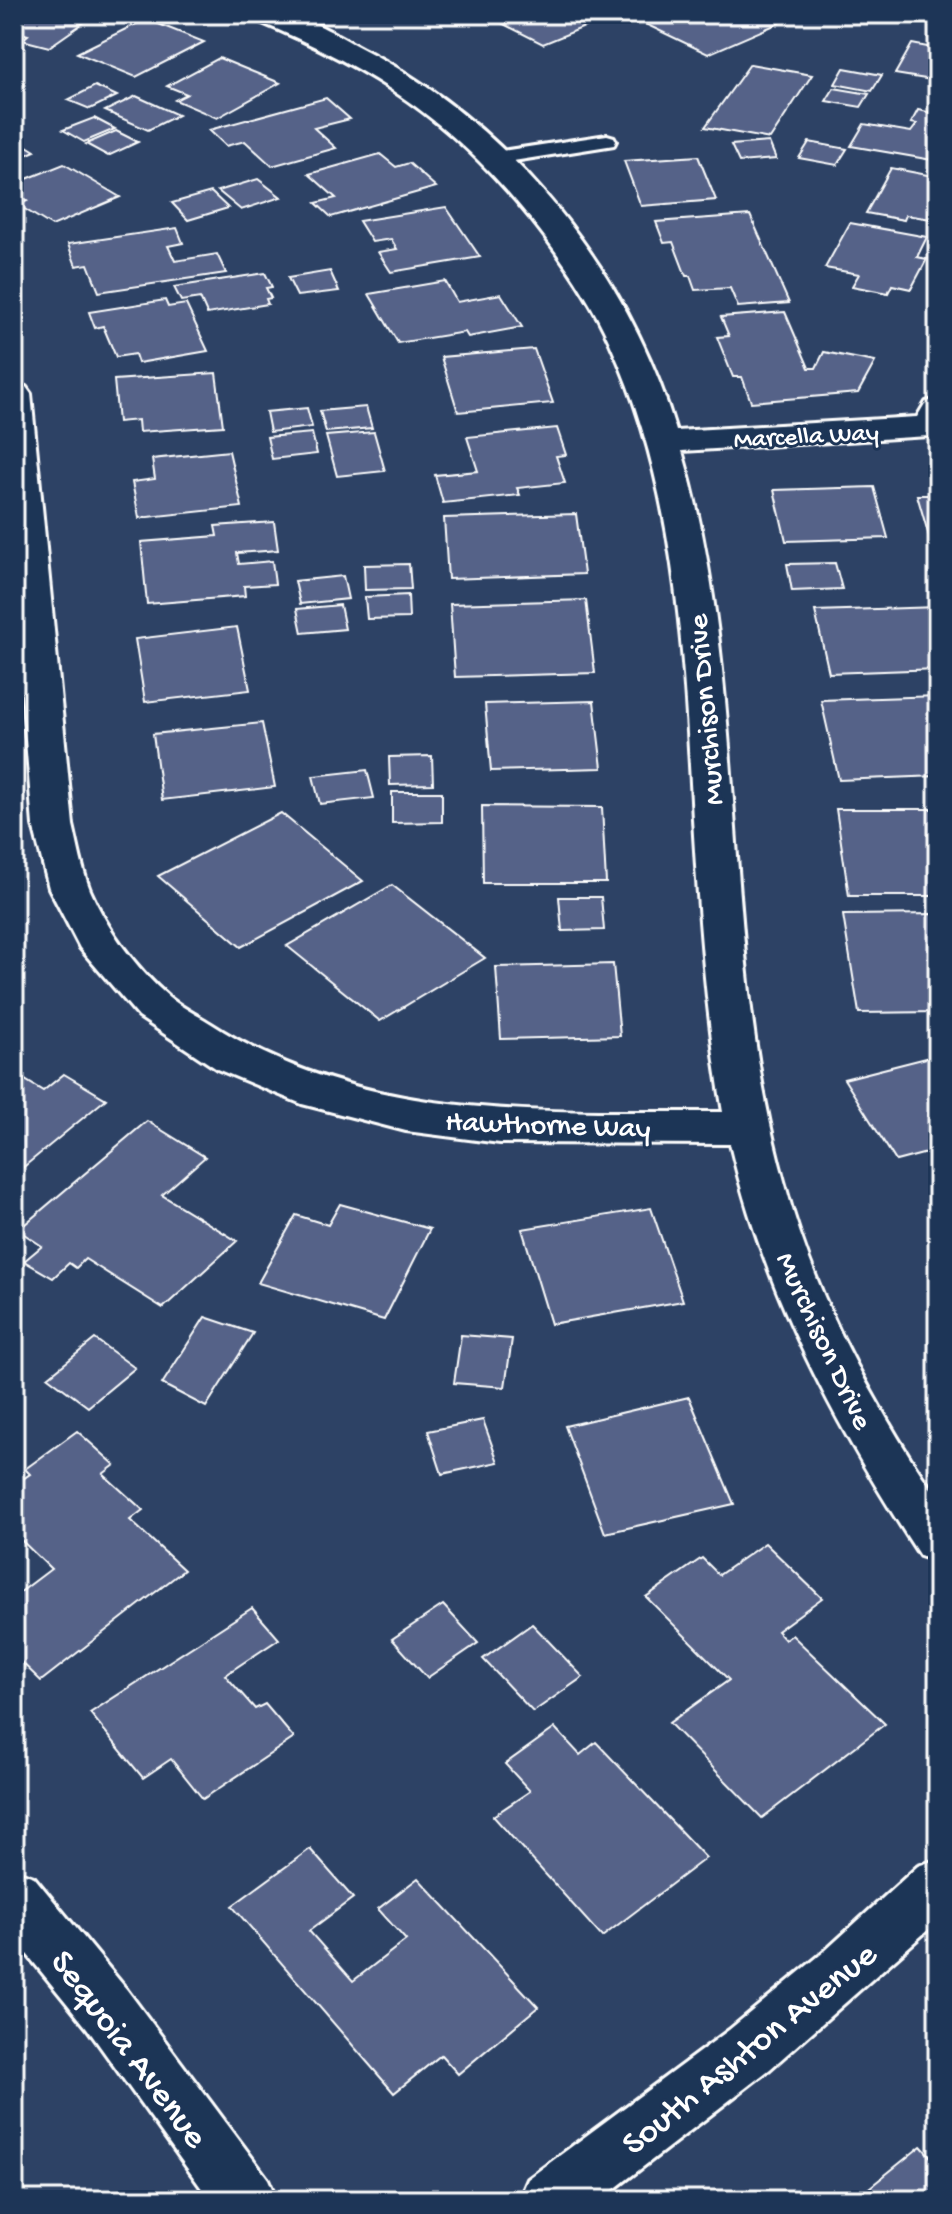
<svg xmlns="http://www.w3.org/2000/svg" width="952" height="2214" font-family="'Gochi Hand',sans-serif">
	<rect width="100%" height="100%" fill="#2d4265"/>
	<filter id="ink" filterUnits="userSpaceOnUse"><feTurbulence type="fractalNoise" baseFrequency=".0125" numOctaves="2"/><feDisplacementMap in="SourceGraphic" scale="16" xChannelSelector="R" yChannelSelector="G"/><feConvolveMatrix kernelMatrix="1 2 1 2 8 2 1 2 1" color-interpolation-filters="sRGB"/></filter>
	<g filter="url(#ink)">
		<g fill="#546288" stroke="#fff" stroke-width="2">
			<path d="M 14,14 L 84,14 L 80,17 L 89,19 L 49,47 L 22,40 L 28,35 L 14,31 Z"/>
			<path d="M 484,14 L 616,14 L 543,44 Z"/>
			<path d="M 647,14 L 800,14 L 708,54 L 635,19 Z"/>
			<path d="M 146,19 L 204,42 L 136,77 L 77,53 Z"/>
			<path d="M 912,44 L 938,49 L 938,81 L 895,74 Z"/>
			<path d="M 219,58 L 280,83 L 217,118 L 175,100 L 187,94 L 167,86 Z"/>
			<path d="M 750,64 L 812,75 L 770,139 L 705,127 Z"/>
			<path d="M 844,68 L 882,75 L 872,91 L 835,84 Z"/>
			<path d="M 95,86 L 117,96 L 90,109 L 68,100 Z"/>
			<path d="M 834,88 L 869,94 L 861,107 L 826,101 Z"/>
			<path d="M 136,96 L 178,115 L 148,130 L 105,111 Z"/>
			<path d="M 326,98 L 350,119 L 314,128 L 336,148 L 272,166 L 245,141 L 226,146 L 209,130 Z"/>
			<path d="M 918,110 L 938,114 L 938,161 L 851,146 L 864,124 L 911,132 L 917,124 L 911,123 Z"/>
			<path d="M 94,118 L 115,129 L 84,142 L 63,130 Z"/>
			<path d="M 116,131 L 138,142 L 108,156 L 86,144 Z"/>
			<path d="M 14,138 L 35,151 L 14,160 Z"/>
			<path d="M 769,142 L 776,159 L 739,162 L 731,145 Z"/>
			<path d="M 809,142 L 847,149 L 837,165 L 799,158 Z"/>
			<path d="M 380,154 L 396,167 L 409,163 L 436,187 L 331,217 L 316,203 L 336,198 L 309,174 Z"/>
			<path d="M 698,156 L 716,200 L 641,206 L 624,161 Z"/>
			<path d="M 64,164 L 120,197 L 52,226 L 18,205 L 27,201 L 14,193 L 14,184 Z"/>
			<path d="M 891,168 L 938,177 L 938,220 L 906,215 L 904,220 L 866,213 Z"/>
			<path d="M 258,179 L 281,197 L 241,210 L 218,191 Z"/>
			<path d="M 211,192 L 228,208 L 188,220 L 172,203 Z"/>
			<path d="M 446,207 L 480,257 L 391,272 L 378,252 L 397,249 L 391,239 L 372,242 L 359,221 Z"/>
			<path d="M 750,215 L 789,303 L 738,307 L 730,288 L 695,290 L 690,276 L 686,276 L 673,242 L 664,243 L 656,222 Z"/>
			<path d="M 850,223 L 927,237 L 917,257 L 927,259 L 911,289 L 892,285 L 888,293 L 852,286 L 859,274 L 825,268 Z"/>
			<path d="M 177,228 L 183,243 L 168,246 L 175,261 L 217,254 L 226,273 L 99,292 L 88,264 L 76,266 L 68,244 Z"/>
			<path d="M 330,271 L 339,291 L 297,296 L 288,278 Z"/>
			<path d="M 265,273 L 272,287 L 266,288 L 271,298 L 266,299 L 268,304 L 207,314 L 200,298 L 181,301 L 174,287 Z"/>
			<path d="M 445,281 L 457,302 L 501,294 L 522,327 L 468,337 L 465,332 L 398,343 L 369,294 Z"/>
			<path d="M 165,300 L 168,307 L 186,304 L 208,351 L 138,363 L 135,354 L 116,357 L 103,326 L 95,328 L 89,312 Z"/>
			<path d="M 785,312 L 809,368 L 816,368 L 824,352 L 875,362 L 858,393 L 751,402 L 742,377 L 733,377 L 717,337 L 729,336 L 721,317 Z"/>
			<path d="M 534,349 L 553,403 L 458,412 L 441,357 Z"/>
			<path d="M 216,373 L 223,426 L 139,432 L 138,420 L 118,422 L 114,380 Z"/>
			<path d="M 366,407 L 372,428 L 326,432 L 320,411 Z"/>
			<path d="M 307,408 L 312,427 L 270,432 L 266,412 Z"/>
			<path d="M 557,428 L 566,455 L 556,456 L 565,483 L 517,488 L 520,495 L 443,503 L 435,475 L 478,471 L 467,437 Z"/>
			<path d="M 374,432 L 385,471 L 337,476 L 326,436 Z"/>
			<path d="M 312,433 L 317,454 L 272,459 L 267,437 Z"/>
			<path d="M 229,451 L 242,507 L 139,518 L 132,482 L 155,479 L 152,459 Z"/>
			<path d="M 874,487 L 888,538 L 786,541 L 774,490 Z"/>
			<path d="M 917,495 L 938,495 L 938,567 Z"/>
			<path d="M 576,514 L 584,574 L 448,579 L 444,518 Z"/>
			<path d="M 274,522 L 278,550 L 237,553 L 239,564 L 272,561 L 275,584 L 244,586 L 245,596 L 147,604 L 141,542 L 217,536 L 215,526 Z"/>
			<path d="M 835,563 L 842,589 L 792,591 L 787,564 Z"/>
			<path d="M 409,564 L 411,589 L 365,590 L 364,565 Z"/>
			<path d="M 343,576 L 348,599 L 300,604 L 295,581 Z"/>
			<path d="M 408,595 L 409,618 L 367,619 L 365,597 Z"/>
			<path d="M 586,600 L 595,673 L 455,677 L 450,604 Z"/>
			<path d="M 340,605 L 345,629 L 302,633 L 297,609 Z"/>
			<path d="M 938,607 L 938,669 L 829,673 L 815,611 Z"/>
			<path d="M 237,627 L 250,690 L 145,702 L 135,639 Z"/>
			<path d="M 938,696 L 938,776 L 839,780 L 821,700 Z"/>
			<path d="M 594,701 L 602,768 L 491,771 L 485,704 Z"/>
			<path d="M 262,723 L 275,787 L 162,800 L 153,734 Z"/>
			<path d="M 432,756 L 433,784 L 390,785 L 389,757 Z"/>
			<path d="M 367,770 L 374,798 L 320,804 L 313,776 Z"/>
			<path d="M 392,792 L 442,792 L 442,822 L 392,823 Z"/>
			<path d="M 482,806 L 602,807 L 606,883 L 483,883 Z"/>
			<path d="M 836,809 L 938,809 L 938,896 L 849,896 Z"/>
			<path d="M 281,813 L 363,881 L 241,947 L 158,876 Z"/>
			<path d="M 392,885 L 485,958 L 380,1021 L 287,946 Z"/>
			<path d="M 559,897 L 601,897 L 604,930 L 562,931 Z"/>
			<path d="M 938,914 L 938,1012 L 859,1013 L 843,915 Z"/>
			<path d="M 613,964 L 620,1036 L 501,1039 L 496,967 Z"/>
			<path d="M 938,1055 L 938,1150 L 896,1161 L 844,1079 Z"/>
			<path d="M 64,1074 L 106,1099 L 14,1175 L 14,1088 L 25,1080 L 43,1091 Z"/>
			<path d="M 147,1121 L 205,1157 L 162,1195 L 237,1241 L 163,1308 L 85,1259 L 76,1268 L 69,1263 L 53,1278 L 24,1261 L 42,1246 L 18,1230 Z"/>
			<path d="M 340,1204 L 430,1229 L 384,1320 L 258,1283 L 296,1215 L 328,1225 Z"/>
			<path d="M 651,1208 L 683,1301 L 551,1324 L 522,1229 Z"/>
			<path d="M 205,1317 L 253,1333 L 206,1407 L 162,1384 Z"/>
			<path d="M 461,1335 L 512,1339 L 505,1387 L 454,1383 Z"/>
			<path d="M 95,1339 L 135,1368 L 88,1407 L 48,1377 Z"/>
			<path d="M 689,1397 L 734,1504 L 605,1533 L 565,1426 Z"/>
			<path d="M 483,1420 L 498,1462 L 442,1474 L 428,1431 Z"/>
			<path d="M 77,1431 L 115,1465 L 103,1474 L 143,1510 L 130,1520 L 184,1570 L 41,1681 L 14,1655 L 14,1597 L 51,1569 L 18,1537 L 14,1540 L 14,1485 L 30,1474 L 25,1469 Z"/>
			<path d="M 765,1543 L 822,1598 L 777,1631 L 785,1640 L 792,1635 L 885,1724 L 762,1818 L 669,1723 L 729,1680 L 646,1597 L 702,1558 L 719,1575 Z"/>
			<path d="M 443,1605 L 478,1643 L 427,1678 L 392,1639 Z"/>
			<path d="M 252,1608 L 279,1639 L 225,1675 L 255,1709 L 265,1704 L 294,1738 L 203,1799 L 171,1759 L 143,1778 L 90,1713 Z"/>
			<path d="M 532,1624 L 583,1677 L 533,1712 L 483,1659 Z"/>
			<path d="M 555,1728 L 580,1755 L 596,1742 L 706,1858 L 602,1937 L 493,1816 L 530,1791 L 505,1764 Z"/>
			<path d="M 310,1849 L 353,1898 L 309,1931 L 353,1981 L 406,1940 L 378,1909 L 418,1878 L 538,2007 L 458,2074 L 441,2055 L 394,2093 L 232,1906 Z"/>
			<path d="M 921,2146 L 938,2165 L 938,2200 L 854,2200 Z"/>
		</g>
		<g fill="none" stroke-linecap="round" stroke-linejoin="round">
			<g stroke="#fff" stroke-width="6">
				<path id="service" d="M 607,135 L 614,137 L 616,141 L 614,145 L 495,164 L 486,158 L 495,152 Z"/>
			</g>
			<g stroke="#fff" stroke-width="6">
				<g id="minor">
					<path d="M 251,14 C 263,14 276,12 288,14 C 310,18 344,39 365,50 C 512,126 629,272 676,431 L 917,417 L 926,402 L 938,399 L 938,434 L 929,436 L 682,451 C 751,689 718,943 784,1181 C 804,1256 836,1331 875,1398 C 890,1425 905,1450 922,1476 C 927,1483 936,1493 938,1501 C 942,1519 938,1543 938,1562 L 920,1556 C 836,1428 765,1294 730,1144 L 500,1143 L 406,1131 L 302,1104 L 217,1069 L 139,1017 L 80,948 L 49,888 L 33,825 L 14,595 L 14,384 L 26,387 L 31,394 L 73,825 C 78,846 82,870 90,890 C 107,929 136,969 169,997 C 181,1007 197,1015 210,1023 C 366,1124 546,1111 723,1112 C 706,1015 699,917 693,819 C 684,659 678,491 610,343 C 590,298 562,258 531,219 C 452,120 372,68 255,20 Z"/>
					<path d="M 938,1859 L 938,1921 L 770,2069 L 600,2200 L 519,2200 L 528,2179 L 729,2030 L 825,1951 L 918,1866 Z"/>
					<path d="M 14,1870 L 34,1877 L 127,1990 L 268,2179 L 277,2200 L 210,2200 L 87,2028 L 14,1938 Z"/>
				</g>
			</g>
			<use href="#service" fill="#1d3557" fill-rule="evenodd"/>
			<use href="#minor" fill="#1d3557" fill-rule="evenodd"/>
		</g>
	</g>
	<g text-anchor="middle" stroke-width="6" stroke-linejoin="round" paint-order="stroke">
		<g font-size="26" fill="#fff" stroke="#1d3557">
			<text transform="translate(806 434) rotate(-3)" y="9">Marcella Way</text>
		</g>
		<g font-size="30" fill="#fff" stroke="#1d3557">
			<text transform="translate(704 710) rotate(-95)" y="10">Murchison Drive</text>
			<text transform="translate(548 1123) rotate(2)" y="10">Hawthorne Way</text>
			<text transform="translate(826 1340) rotate(65)" y="10">Murchison Drive</text>
		</g>
		<g font-size="36" fill="#fff" stroke="#1d3557">
			<text transform="translate(747 2046) rotate(-39)" y="13">South Ashton Avenue</text>
			<text transform="translate(132 2047) rotate(53)" y="13">Sequoia Avenue</text>
		</g>
	</g>
	<rect width="952" height="2214" fill="none" stroke="#1d3557" stroke-width="48"/>
	<rect x="24" y="24" width="904" height="2166" fill="none" stroke="#fff" stroke-width="3" filter="url(#ink)"/>
</svg>
